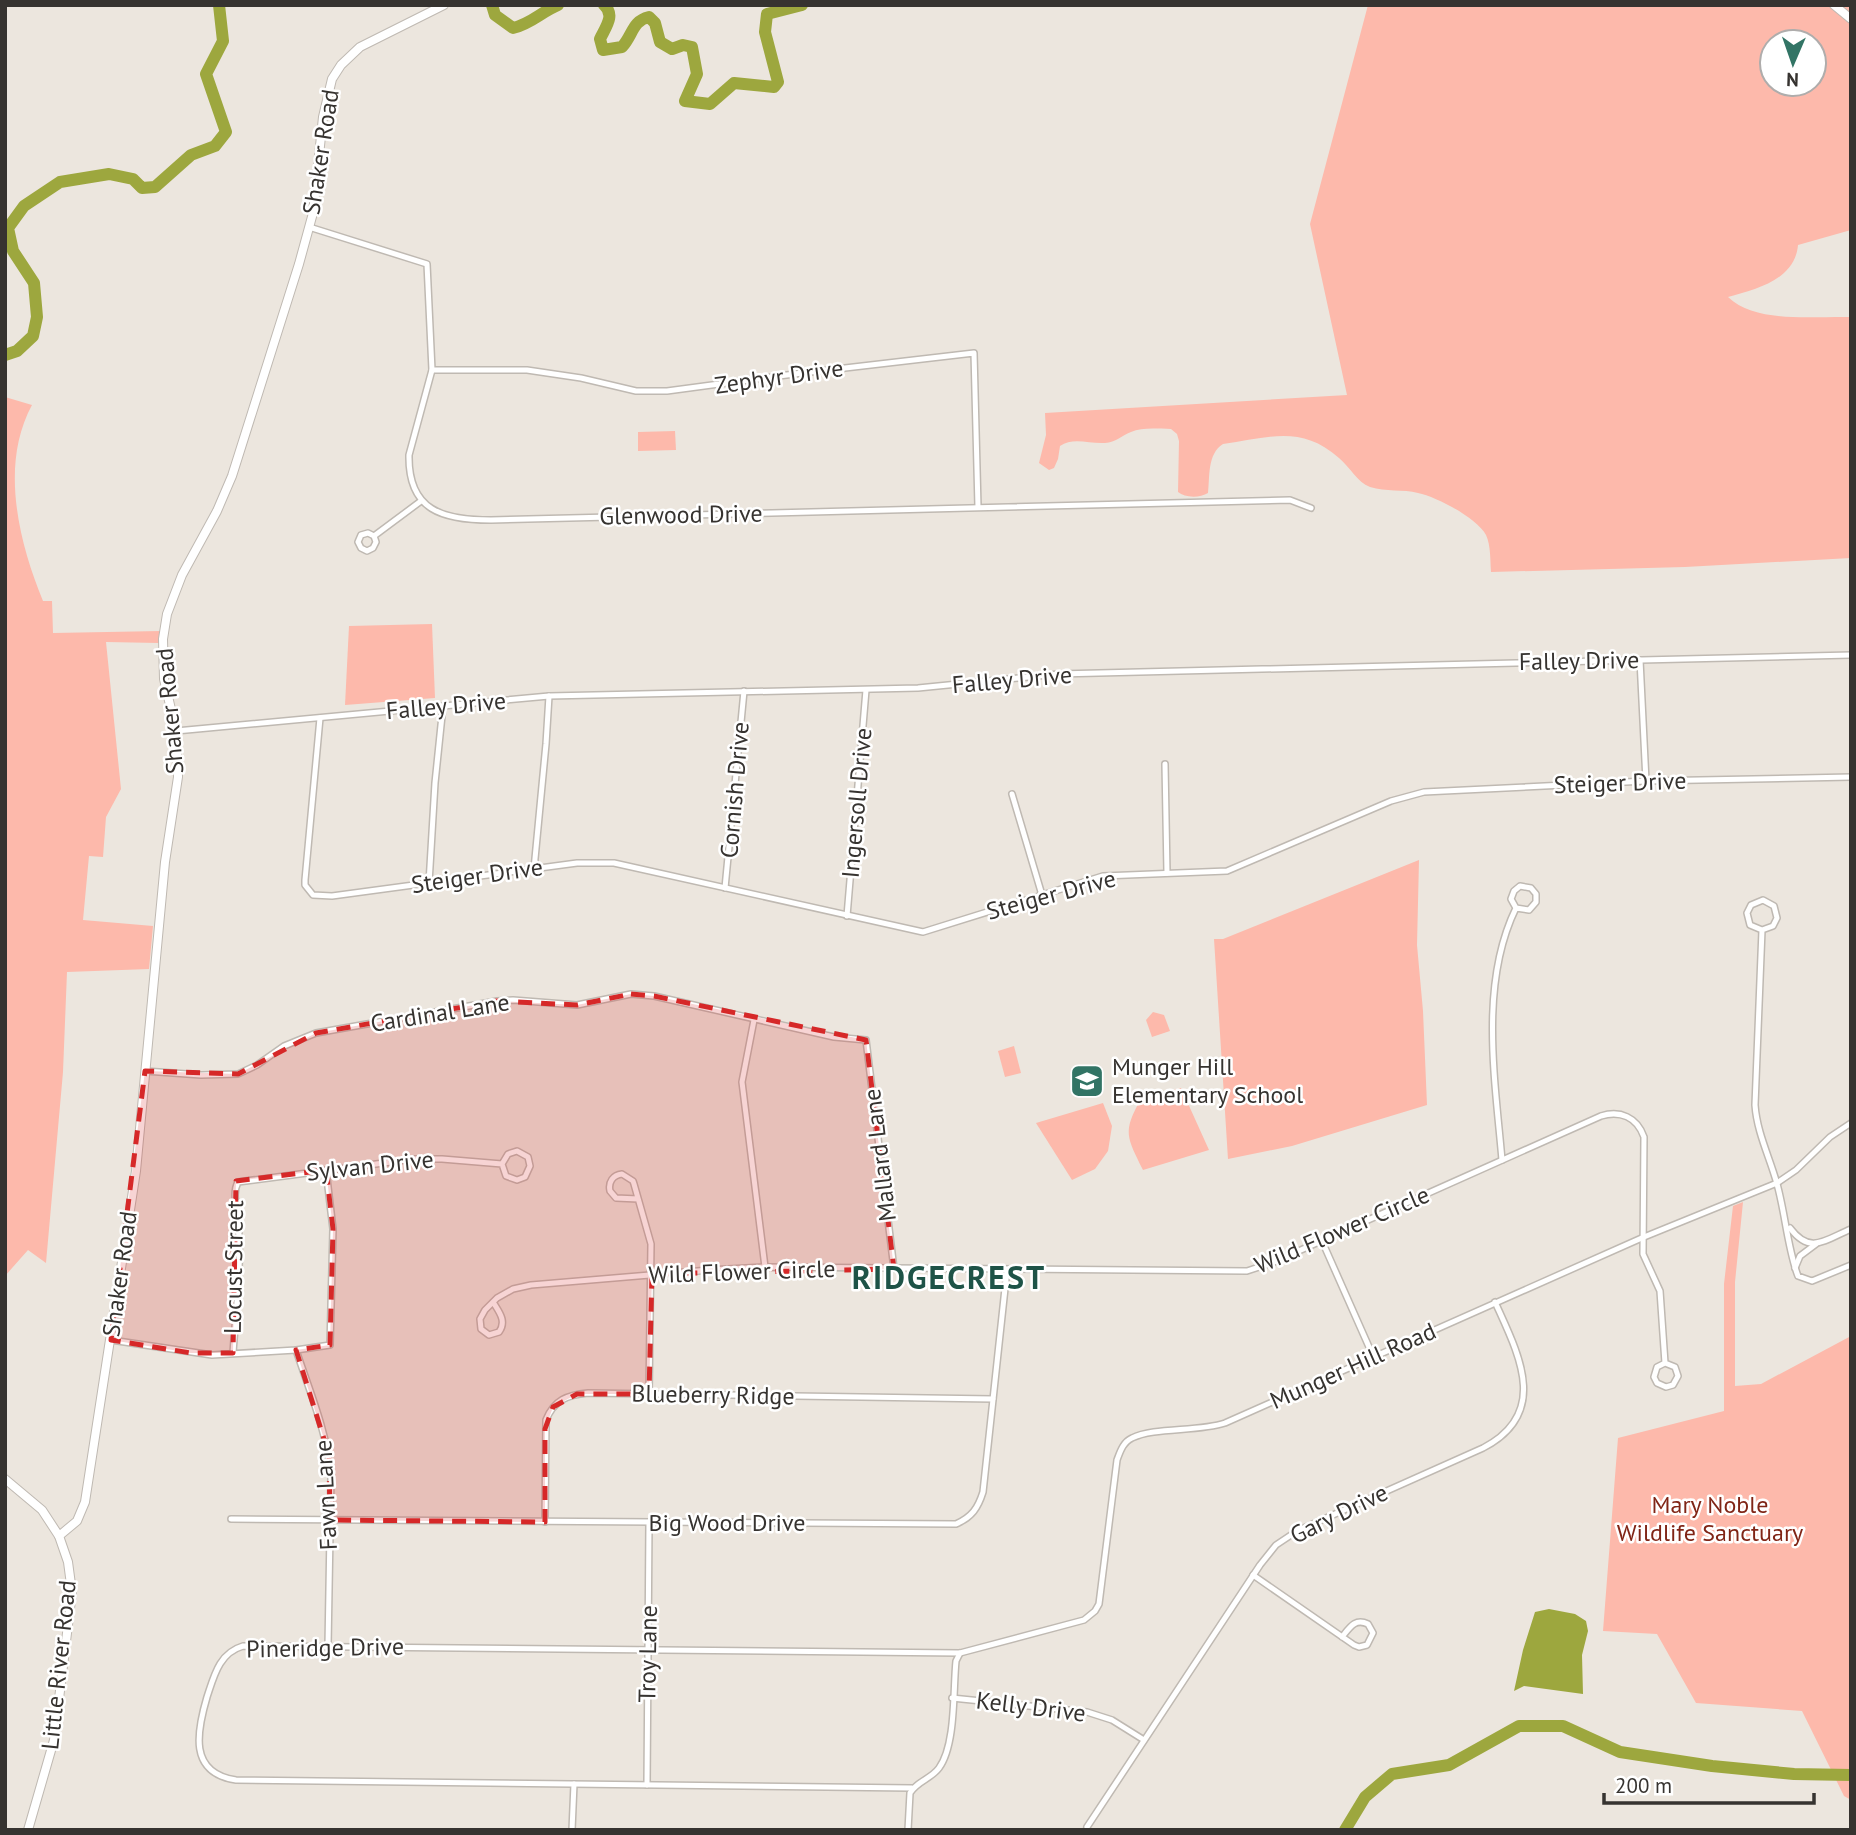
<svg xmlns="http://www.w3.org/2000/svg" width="1856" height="1835" font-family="'PT Sans',sans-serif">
	<rect width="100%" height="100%" fill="#ece6de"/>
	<g fill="#fdb9ab" fill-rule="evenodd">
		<path d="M 1368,5 L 1851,5 L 1851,230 L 1798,245 C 1795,280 1756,289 1728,297 C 1756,324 1814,316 1851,317 L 1851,558 L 1685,567 L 1491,572 C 1490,560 1491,546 1486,535 C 1477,518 1437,497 1418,493 C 1403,489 1386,492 1370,487 C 1357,482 1350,467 1339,458 C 1301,424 1268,438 1223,444 C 1207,454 1210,477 1208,493 C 1200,498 1185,498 1178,492 L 1179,441 L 1177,434 L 1171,429 C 1158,429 1142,427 1131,432 C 1121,436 1116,442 1105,443 C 1089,444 1073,437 1060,446 L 1058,459 L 1054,468 L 1049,470 L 1039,463 L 1046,435 L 1045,413 L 1347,395 L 1310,224 ZM 1772,42 L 1814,42 L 1814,84 L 1772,84 Z"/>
		<path d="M 5,397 L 32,405 C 0,464 18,540 43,601 L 52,601 L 53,633 L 161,631 L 159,643 L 106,642 L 121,789 L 106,817 L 103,857 L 89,856 L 83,920 L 153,926 L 149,969 L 67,972 L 63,1072 L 46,1263 L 28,1250 L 5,1276 Z"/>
		<path d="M 675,431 L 676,450 L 638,451 L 638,432 Z"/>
		<path d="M 432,624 L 435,698 L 345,705 L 349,626 Z"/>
		<path d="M 1419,860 L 1417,945 L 1423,1011 L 1427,1105 L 1292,1146 L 1228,1159 L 1214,939 L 1223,939 Z"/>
		<path d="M 1153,1012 L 1164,1015 L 1170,1031 L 1152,1037 L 1146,1020 Z"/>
		<path d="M 1014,1046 L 1021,1073 L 1005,1077 L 998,1051 Z"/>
		<path d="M 1181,1088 L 1209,1150 L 1143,1170 C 1127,1137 1122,1132 1141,1099 Z"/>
		<path d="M 1103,1103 L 1112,1126 L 1108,1151 L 1095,1169 L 1072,1180 L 1036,1123 Z"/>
		<path d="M 1743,1202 L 1735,1282 L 1735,1386 L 1761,1384 L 1851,1336 L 1851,1800 L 1844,1796 L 1802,1711 L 1696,1703 L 1657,1634 L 1603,1631 L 1618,1438 L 1724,1411 L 1724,1284 L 1733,1206 Z"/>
	</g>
	<path fill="#9da73e" d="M 1549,1609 L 1575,1614 L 1586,1621 L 1588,1631 L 1582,1655 L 1583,1694 L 1524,1686 L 1514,1691 L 1523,1650 L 1535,1612 Z"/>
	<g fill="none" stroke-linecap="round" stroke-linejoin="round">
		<g stroke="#9da73e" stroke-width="12">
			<path d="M 492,5 L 495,15 L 513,28 C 531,24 541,12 558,5"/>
			<path d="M 604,5 C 616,15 605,28 600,39 L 603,50 L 622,47 C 633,35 632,21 649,17 L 655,23 L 660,42 L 672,49 L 683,45 L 692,47 L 697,74 L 685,101 L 710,104 L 734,83 L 774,87 L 778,82 L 765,32 L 767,14 L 802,5"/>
			<path d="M 5,355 L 17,351 L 33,336 L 37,317 L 34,283 L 13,251 L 8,228 L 24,206 L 60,182 L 109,174 L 133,179 L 142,188 L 155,187 L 191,155 L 215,146 L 226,132 L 206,74 L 223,41 L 219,5"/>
			<path d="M 1345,1830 L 1365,1797 L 1392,1774 L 1449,1765 L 1519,1726 L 1563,1726 L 1620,1752 L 1712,1766 L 1794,1774 L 1851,1775"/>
		</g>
		<g stroke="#bfb9b2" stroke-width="8">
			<g id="street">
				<path d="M 309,227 L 427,264 L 432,370 L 409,455 C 408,511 443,520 491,520 L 1290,500 L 1311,508"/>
				<path d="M 432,370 L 527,370 L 581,378 L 636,391 L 667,391 L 802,373 L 974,353 L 978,507"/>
				<path d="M 374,536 L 368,533 L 361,535 L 358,542 L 361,548 L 367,551 L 373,548 L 376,542 L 374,536 L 421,501"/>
				<path d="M 1640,660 L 1646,781"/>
				<path d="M 320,718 L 305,880 L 305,885 L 313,895 L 332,896 L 577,863 L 614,863 L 923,932 L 1103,876 L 1227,871 L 1391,801 L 1424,792 L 1646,781 L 1851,777"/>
				<path d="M 176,731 L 549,696 L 918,688 L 1058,674 L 1851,655"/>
				<path d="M 1165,764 L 1167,873"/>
				<path d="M 1012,794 L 1042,895"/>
				<path d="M 534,869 L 546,744 L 549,696"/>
				<path d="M 429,883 L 435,783 L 443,706"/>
				<path d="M 725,888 L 744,691"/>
				<path d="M 847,916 L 866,690"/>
				<path d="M 1762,930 L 1750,925 L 1747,913 L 1751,905 L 1763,900 L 1774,906 L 1777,918 L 1773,926 L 1762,930 L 1755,1105 C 1757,1133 1770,1158 1777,1184 C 1785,1212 1788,1251 1798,1276 L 1812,1281 L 1851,1265"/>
				<path d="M 754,1020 L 742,1082 L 765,1267"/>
				<path d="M 145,1071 L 201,1075 L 238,1074 L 257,1065 L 284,1046 L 316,1033 L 497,1001 L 513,1000 L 577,1005 L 631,994 L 654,996 L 834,1037 L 866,1040 L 894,1269"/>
				<path d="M 1502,1160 C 1495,1079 1479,984 1516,908 L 1529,910 L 1536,902 L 1536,894 L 1531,888 L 1520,886 L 1514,891 L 1511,899 L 1516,908"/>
				<path d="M 638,1199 L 616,1198 L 610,1191 C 608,1182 613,1175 622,1174 L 633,1181 L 634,1184 L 651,1244 L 649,1394"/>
				<path d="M 1790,1228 C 1810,1255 1825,1240 1851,1229"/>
				<path d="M 1322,1241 L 1373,1356"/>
				<path d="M 1795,1268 L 1800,1256 L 1816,1244"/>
				<path d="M 493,1302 C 499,1312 507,1321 499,1332 L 489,1335 L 481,1329 L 480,1319 L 485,1310 L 497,1298 L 513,1289 L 531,1285 L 709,1270 L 765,1267 L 1247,1271 L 1274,1262 L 1601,1116 C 1620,1110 1637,1117 1644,1137 L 1643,1254 L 1660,1291 L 1665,1363 L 1657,1367 L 1654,1377 L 1657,1383 L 1666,1387 L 1673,1385 L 1678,1376 L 1675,1367 L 1665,1363"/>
				<path d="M 111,1340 L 212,1355 L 296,1350 L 330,1345 L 333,1229 L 326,1170"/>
				<path d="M 296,1350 C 310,1392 327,1432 331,1476 L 328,1646"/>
				<path d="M 233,1353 C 236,1309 242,1264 238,1220 C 237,1207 232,1193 238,1182 L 414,1159 L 442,1159 L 502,1164 L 506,1176 L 517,1180 L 525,1177 L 530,1166 L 528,1157 L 517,1151 L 508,1154 L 502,1164"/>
				<path d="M 231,1519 L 956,1524 C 972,1517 978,1508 983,1492 L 1007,1270"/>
				<path d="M 545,1522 L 546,1420 C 554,1400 567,1395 588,1393 L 993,1399"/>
				<path d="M 1253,1575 L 1354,1645 L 1359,1647 L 1367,1645 L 1373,1633 L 1368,1624 C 1355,1618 1350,1627 1342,1637"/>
				<path d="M 952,1698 L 1087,1712 L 1112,1720 L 1144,1740"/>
				<path d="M 647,1785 L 649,1522"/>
				<path d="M 912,1788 L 236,1780 C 188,1773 197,1731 207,1697 C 214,1676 219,1653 243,1646 L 960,1653 L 1084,1620 L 1095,1611 L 1099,1604 L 1117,1460 C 1120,1452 1123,1442 1132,1438 C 1154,1427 1198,1432 1225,1423 L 1644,1237 L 1777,1183 L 1796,1170 L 1830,1137 L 1851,1123"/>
				<path d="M 1087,1827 L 1260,1565 L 1276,1545 L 1297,1531 L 1483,1448 C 1551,1413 1518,1353 1495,1302"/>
				<path d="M 572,1830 L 574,1784"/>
				<path d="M 908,1830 L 910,1793 C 917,1781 931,1779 939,1768 C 956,1745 953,1690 956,1661 L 960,1653"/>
			</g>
		</g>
		<g stroke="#bfb9b2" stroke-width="10">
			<g id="secondary">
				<path d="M 1834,5 L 1851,19"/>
				<path d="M 5,1479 L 42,1510 L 59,1536 L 68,1562 L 72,1592 L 54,1740 L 28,1830"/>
				<path d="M 59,1536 L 77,1521 L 85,1502 L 136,1171 L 165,862 L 178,777 L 176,731 L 164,679 L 163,639 L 167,614 L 182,575 L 217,511 L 232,476 L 299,264 L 313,213 L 323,117 L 332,79 L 341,65 L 360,47 L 444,5"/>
			</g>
		</g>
		<use href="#street" stroke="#fff" stroke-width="5"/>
		<use href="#secondary" stroke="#fff" stroke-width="8"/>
	</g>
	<path fill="#d62828" fill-opacity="0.2" stroke="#d62828" stroke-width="5" stroke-dasharray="14 9" stroke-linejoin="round" d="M 631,994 L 654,996 L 866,1040 L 894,1269 L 652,1274 L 649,1394 L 577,1394 L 553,1407 L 545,1429 L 545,1522 L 330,1520 L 329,1455 L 296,1350 L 330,1345 L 333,1229 L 326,1170 L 236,1181 L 233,1353 L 191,1353 L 111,1340 L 145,1071 L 238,1074 L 316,1033 L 497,1001 L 577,1005 Z"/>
	<defs>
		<g id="school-square" transform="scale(1.75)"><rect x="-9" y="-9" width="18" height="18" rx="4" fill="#327465" stroke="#fff"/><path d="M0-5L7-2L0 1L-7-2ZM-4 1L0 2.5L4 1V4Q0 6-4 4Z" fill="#fff"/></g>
	</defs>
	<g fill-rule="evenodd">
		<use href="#school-square" x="1087" y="1081"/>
	</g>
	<g text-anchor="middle" stroke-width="5" stroke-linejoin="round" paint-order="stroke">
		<g font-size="24" fill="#363330" stroke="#fff">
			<text transform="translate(321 152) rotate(-81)" y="8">Shaker Road</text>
			<text transform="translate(779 377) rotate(-8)" y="8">Zephyr Drive</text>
			<text transform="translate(681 515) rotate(-1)" y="8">Glenwood Drive</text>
			<text transform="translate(1579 661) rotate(-1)" y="8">Falley Drive</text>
			<text transform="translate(1012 680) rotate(-5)" y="8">Falley Drive</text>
			<text transform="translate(446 706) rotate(-5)" y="8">Falley Drive</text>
			<text transform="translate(170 711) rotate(-95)" y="8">Shaker Road</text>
			<text transform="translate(1620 783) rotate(-2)" y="8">Steiger Drive</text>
			<text transform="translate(735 790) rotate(-85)" y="8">Cornish Drive</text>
			<text transform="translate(857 803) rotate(-85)" y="8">Ingersoll Drive</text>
			<text transform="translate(477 876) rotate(-8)" y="8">Steiger Drive</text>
			<text transform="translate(1051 895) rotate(-15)" y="8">Steiger Drive</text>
			<text transform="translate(440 1013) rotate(-9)" y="8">Cardinal Lane</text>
			<text transform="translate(880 1155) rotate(-97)" y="8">Mallard Lane</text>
			<text transform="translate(370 1166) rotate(-6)" y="8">Sylvan Drive</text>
			<text transform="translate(1342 1230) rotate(-23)" y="8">Wild Flower Circle</text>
			<text transform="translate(234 1267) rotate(-89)" y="8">Locust Street</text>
			<text transform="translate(742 1272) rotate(-2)" y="8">Wild Flower Circle</text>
			<text transform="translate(120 1274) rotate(-82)" y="8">Shaker Road</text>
			<text transform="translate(1353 1366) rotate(-24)" y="8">Munger Hill Road</text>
			<text transform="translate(713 1395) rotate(1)" y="8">Blueberry Ridge</text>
			<text transform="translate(326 1495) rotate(-93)" y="8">Fawn Lane</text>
			<text transform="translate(1339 1514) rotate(-26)" y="8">Gary Drive</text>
			<text x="727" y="1531">Big Wood Drive</text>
			<text transform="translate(325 1648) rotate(-1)" y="8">Pineridge Drive</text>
			<text transform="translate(648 1654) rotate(-89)" y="8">Troy Lane</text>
			<text transform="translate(59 1665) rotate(-84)" y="8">Little River Road</text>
			<text transform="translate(1031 1707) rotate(7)" y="8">Kelly Drive</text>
		</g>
		<g font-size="24" fill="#363330" stroke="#fff" text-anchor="start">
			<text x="1112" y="1075">Munger Hill<tspan x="1112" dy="28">Elementary School</tspan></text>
		</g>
		<g font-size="24" fill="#802516" stroke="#fff">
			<text x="1710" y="1513">Mary Noble<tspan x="1710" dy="28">Wildlife Sanctuary</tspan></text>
		</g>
		<g font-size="32" font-weight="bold" letter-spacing="2" fill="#1e5347" stroke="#fff">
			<text x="949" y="1289">RIDGECREST</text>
		</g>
	</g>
	<rect width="1856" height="1835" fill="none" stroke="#363330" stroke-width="14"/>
	<g transform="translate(1793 63) rotate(182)"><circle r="33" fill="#ffffff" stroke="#afadac" stroke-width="2"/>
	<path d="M0-5L12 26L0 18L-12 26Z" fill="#327465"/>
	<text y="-10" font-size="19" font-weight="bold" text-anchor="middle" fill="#363330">N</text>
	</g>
	<path d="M1604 1793v10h210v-10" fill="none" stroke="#363330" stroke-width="3.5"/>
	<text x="1615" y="1793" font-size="21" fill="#363330" stroke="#ffffff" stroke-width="5" paint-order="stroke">200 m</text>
</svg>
